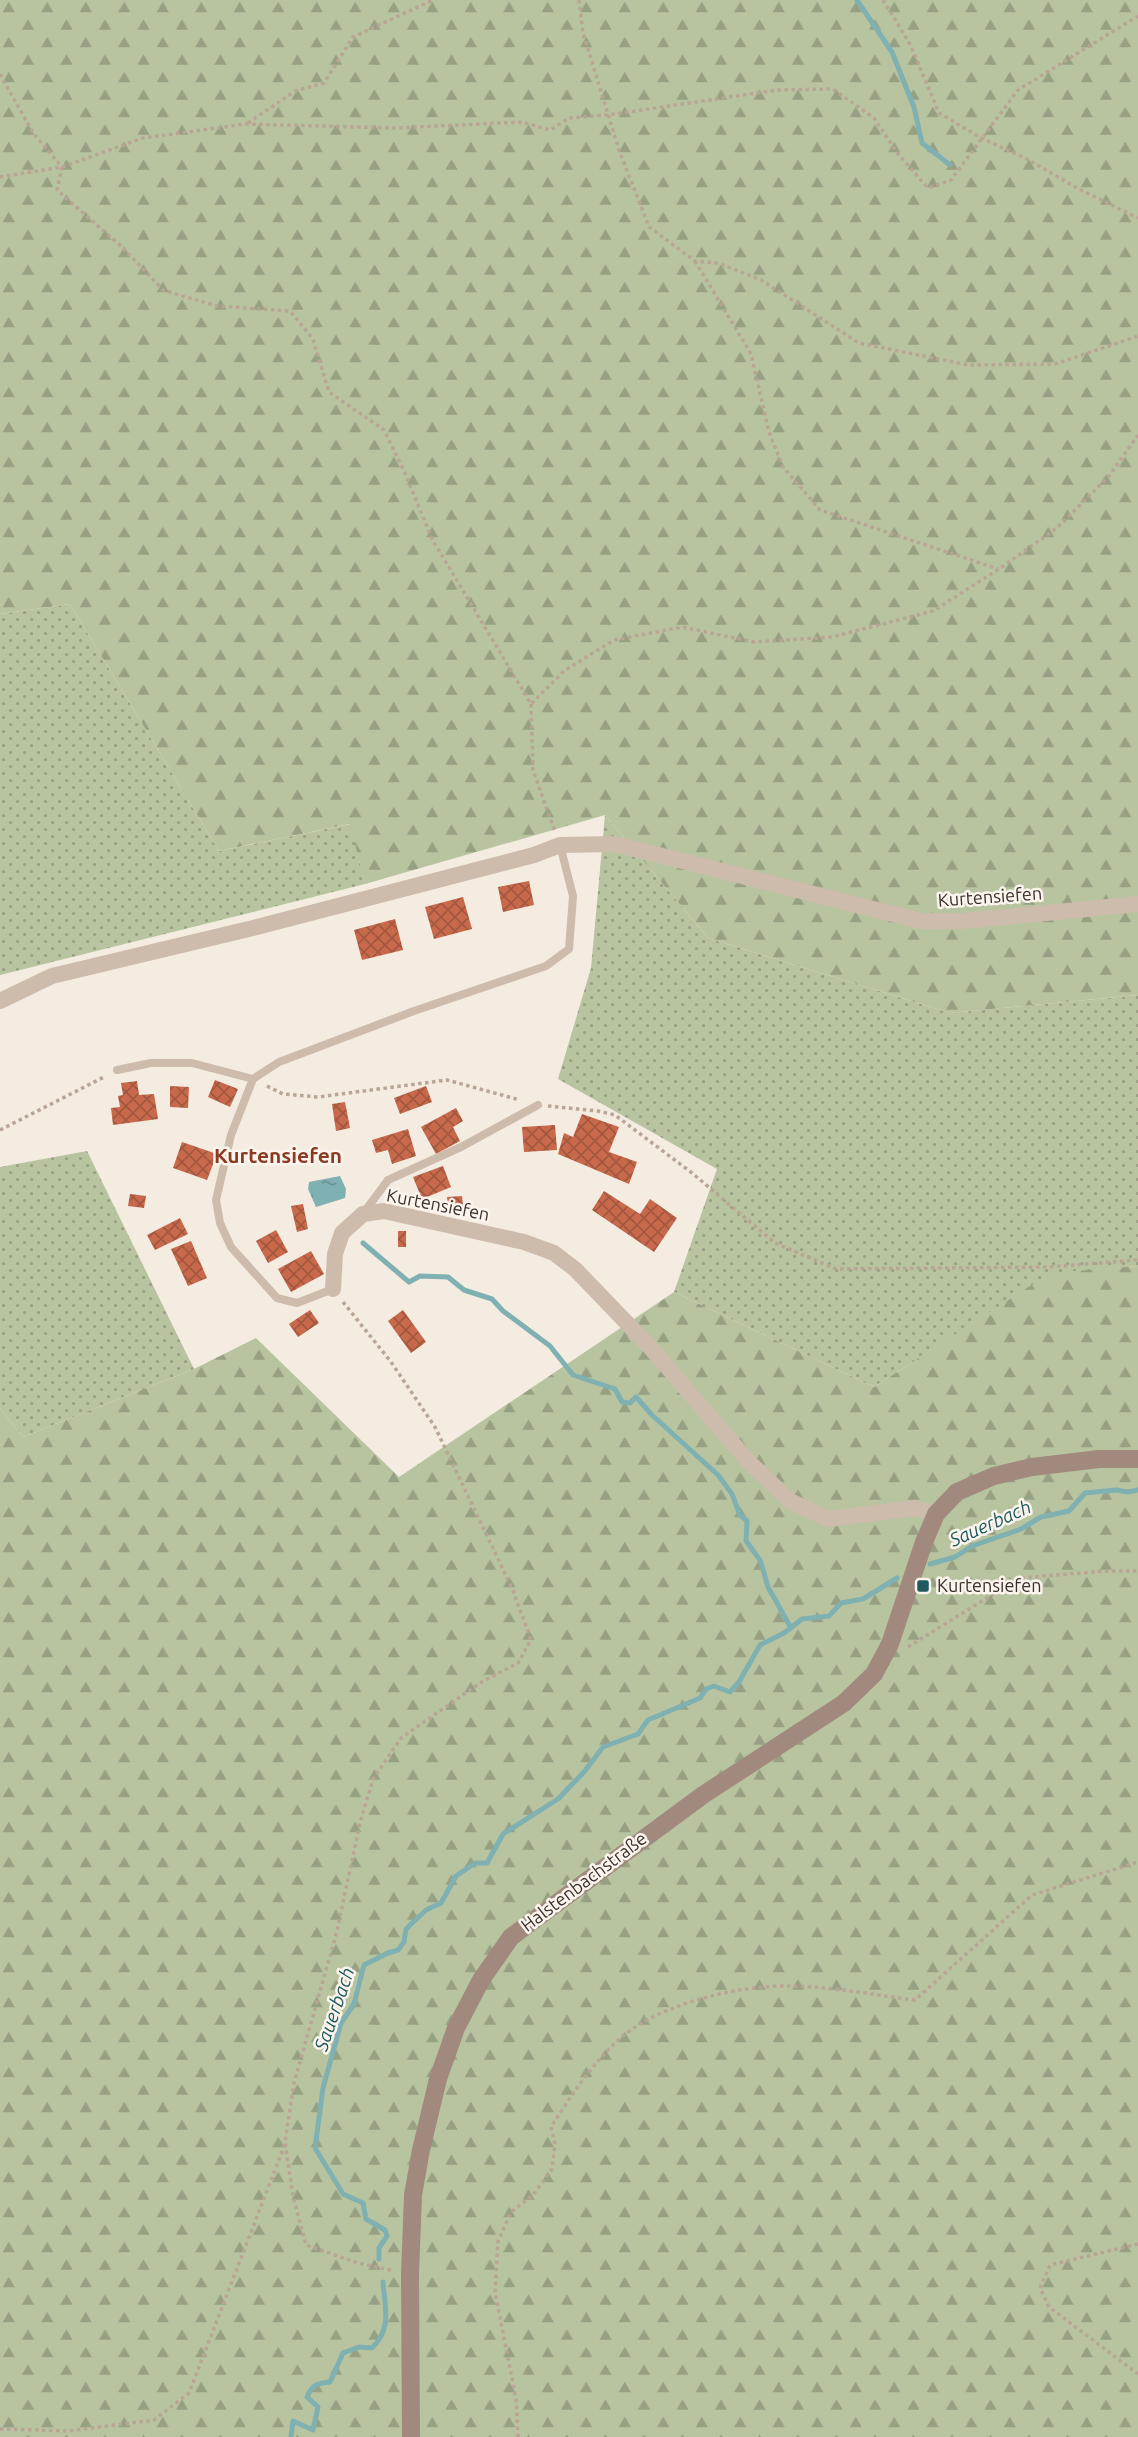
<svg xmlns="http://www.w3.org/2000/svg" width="1138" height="2437" font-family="Ubuntu,sans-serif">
	<defs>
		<pattern id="grass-dots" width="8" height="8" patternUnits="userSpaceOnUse" patternTransform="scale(1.75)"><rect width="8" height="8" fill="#b8c4a0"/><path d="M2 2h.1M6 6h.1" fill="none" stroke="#97a083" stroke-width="1.8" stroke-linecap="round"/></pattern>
		<pattern id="forest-firs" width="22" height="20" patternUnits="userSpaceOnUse" patternTransform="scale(1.75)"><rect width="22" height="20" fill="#b8c4a0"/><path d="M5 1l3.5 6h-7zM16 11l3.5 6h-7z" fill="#97a083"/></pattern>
		<pattern id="water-ripples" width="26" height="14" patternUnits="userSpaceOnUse" patternTransform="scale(1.75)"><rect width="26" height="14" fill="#7fb0b2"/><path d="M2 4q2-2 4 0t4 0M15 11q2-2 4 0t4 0" fill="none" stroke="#699091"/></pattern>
		<pattern id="building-cross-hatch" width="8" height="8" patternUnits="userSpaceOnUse" patternTransform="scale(1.75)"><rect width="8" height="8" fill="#c8694b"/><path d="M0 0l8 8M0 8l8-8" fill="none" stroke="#a4573f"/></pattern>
	</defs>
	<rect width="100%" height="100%" fill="#f4ebe1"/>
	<g fill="url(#grass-dots)">
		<path d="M 70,604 L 219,851 L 351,824 L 365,884 L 0,975 L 0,614 Z"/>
		<path d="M 605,815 L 708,938 L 950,1013 L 1138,995 L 1138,1266 L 1050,1274 L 874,1387 L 674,1292 L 717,1169 L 558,1079 L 591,968 Z"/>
		<path d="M 87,1151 L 194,1369 L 23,1437 L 0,1408 L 0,1167 Z"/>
	</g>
	<g fill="url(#forest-firs)">
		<path d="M 0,0 L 1138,0 L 1138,995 L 950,1013 L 708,938 L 605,815 L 365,884 L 350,824 L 219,851 L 70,604 L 0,614 Z"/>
		<path d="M 1138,1266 L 1138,2437 L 0,2437 L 0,1408 L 23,1437 L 194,1369 L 256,1338 L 399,1477 L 674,1292 L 874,1387 L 1050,1273 Z"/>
	</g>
	<path fill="url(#water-ripples)" d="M 340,1176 L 346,1189 L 345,1198 L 316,1207 L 308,1189 L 309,1182 Z"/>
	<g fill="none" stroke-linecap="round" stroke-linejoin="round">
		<g stroke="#7fb0b2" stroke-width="5">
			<path d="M 857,0 L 892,52 L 914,107 L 922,143 L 950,165"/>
			<path d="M 363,1243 L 409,1282 L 420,1276 L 448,1277 L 464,1290 L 492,1299 L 503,1311 L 550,1346 L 573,1375 L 615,1389 L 622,1402 L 630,1403 L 636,1397 L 652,1415 L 718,1475 L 732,1494 L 740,1515 L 747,1521 L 746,1541 L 760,1560 L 768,1587 L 791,1628"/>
			<path d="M 930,1564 L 955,1557 L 972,1546 L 1021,1529 L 1041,1517 L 1069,1511 L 1085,1493 L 1116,1490 L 1128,1492 L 1138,1490"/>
			<path d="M 379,2259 L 379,2248 L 387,2236 L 385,2230 L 366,2219 L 363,2203 L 343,2194 L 315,2148 L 323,2088 L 341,2023 L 354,2004 L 364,1965 L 388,1953 L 398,1950 L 404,1942 L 406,1929 L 426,1910 L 441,1903 L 456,1876 L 475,1863 L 487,1863 L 503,1834 L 558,1799 L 584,1772 L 603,1747 L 638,1734 L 648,1720 L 700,1698 L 706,1689 L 714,1686 L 730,1692 L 739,1682 L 760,1645 L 784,1633 L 802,1619 L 829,1616 L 841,1603 L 863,1599 L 897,1578"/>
			<path d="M 291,2437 L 293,2421 L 313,2430 L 318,2407 L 307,2397 C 312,2385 317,2383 330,2382 L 343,2353 L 359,2347 L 372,2348 C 392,2329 385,2308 383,2282"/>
		</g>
	</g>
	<g fill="url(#building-cross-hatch)">
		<path d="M 529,881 L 534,905 L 503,912 L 498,887 Z"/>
		<path d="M 463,897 L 472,929 L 434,939 L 425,907 Z"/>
		<path d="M 395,919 L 403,950 L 362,960 L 354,930 Z"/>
		<path d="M 215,1080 L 238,1089 L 230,1107 L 208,1097 Z"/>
		<path d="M 137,1081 L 139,1095 L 154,1094 L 158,1119 L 113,1125 L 111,1108 L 120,1107 L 118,1096 L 123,1095 L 121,1083 Z"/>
		<path d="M 170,1086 L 189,1087 L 188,1108 L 170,1107 Z"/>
		<path d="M 426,1086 L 432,1102 L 400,1114 L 394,1098 Z"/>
		<path d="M 345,1102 L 350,1128 L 336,1131 L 332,1104 Z"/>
		<path d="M 456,1108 L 463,1121 L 453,1127 L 460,1141 L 436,1154 L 421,1127 Z"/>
		<path d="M 582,1114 L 619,1127 L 609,1152 L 637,1162 L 629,1184 L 558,1154 L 564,1133 L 573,1137 Z"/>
		<path d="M 555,1125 L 557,1150 L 524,1152 L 522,1127 Z"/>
		<path d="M 408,1129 L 416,1156 L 392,1164 L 388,1150 L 376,1153 L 372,1140 Z"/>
		<path d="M 182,1142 L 217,1154 L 207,1180 L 173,1168 Z"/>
		<path d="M 443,1166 L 451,1187 L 422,1199 L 413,1177 Z"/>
		<path d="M 604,1191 L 640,1214 L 650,1199 L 677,1218 L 654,1252 L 592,1210 Z"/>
		<path d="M 130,1194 L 146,1196 L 144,1208 L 128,1206 Z"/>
		<path d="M 462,1196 L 463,1205 L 448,1206 L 447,1197 Z"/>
		<path d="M 303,1204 L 308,1229 L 297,1232 L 291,1206 Z"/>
		<path d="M 180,1218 L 188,1234 L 155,1250 L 147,1235 Z"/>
		<path d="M 276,1230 L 288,1252 L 268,1263 L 256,1241 Z"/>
		<rect x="398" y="1231" width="8" height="16"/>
		<path d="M 191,1241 L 207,1278 L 188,1286 L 171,1249 Z"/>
		<path d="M 311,1251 L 324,1274 L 291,1292 L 278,1269 Z"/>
		<path d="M 310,1310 L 319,1323 L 298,1337 L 289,1324 Z"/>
		<path d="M 403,1310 L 426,1342 L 411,1353 L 388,1321 Z"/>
	</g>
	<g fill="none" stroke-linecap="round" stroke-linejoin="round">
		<g stroke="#b9a596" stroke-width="3.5" stroke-dasharray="3.5 3.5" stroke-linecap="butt">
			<path d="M 579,0 L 583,33 L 619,150 L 649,227 L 695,261 L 718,263 L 761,280 L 859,343 L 968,365 L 1055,364 L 1138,336"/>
			<path d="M 883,0 L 911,46 L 939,113 L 983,139 L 1027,159 L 1077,188 L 1138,218"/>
			<path d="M 0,74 L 33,133 L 62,167 L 57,190 L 122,247 L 163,290 L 216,306 L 290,311 L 313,339 L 329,392 L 384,430 L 405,473 L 432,539 L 531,704 L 564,671 L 614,640 L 682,627 L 754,642 L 832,637 L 933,611 L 999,569 L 1057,528 L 1109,476 L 1138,435"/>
			<path d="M 248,123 L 295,91 L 324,83 L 353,37 L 433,0"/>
			<path d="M 0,177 L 62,167 L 143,138 L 246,124 L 395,128 L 522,122 L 550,130 L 569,118 L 608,115 L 777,90 L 833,89 L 874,118 L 898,154 L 928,188 L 951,180 L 1018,90 L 1138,16"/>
			<path d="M 695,261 L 751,354 L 769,432 L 783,467 L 820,510 L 998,569"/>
			<path d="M 531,704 L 533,770 L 555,832"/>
			<path d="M 267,1086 L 283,1094 L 318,1097 L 447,1080 L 520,1100"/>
			<path d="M 548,1106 L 598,1111 L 615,1115 L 692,1173 L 775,1243 L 836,1269 L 1047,1267 L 1138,1260"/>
			<path d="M 0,1130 L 106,1076"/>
			<path d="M 343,1302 L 391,1362 L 435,1427 L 512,1588 L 531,1640 L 518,1663 L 480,1683 L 401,1738 L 373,1779 L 360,1823 L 336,1935 L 294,2083 L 285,2142 L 293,2196 L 306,2245 L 358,2263 L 394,2271"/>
			<path d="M 908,1647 L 1019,1578 L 1105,1571 L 1138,1571"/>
			<path d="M 1138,2244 L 1050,2265 L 1040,2288 L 1049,2307 L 1138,2374"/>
			<path d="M 0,2429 L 69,2431 L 154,2420 L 189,2393 L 285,2144"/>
			<path d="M 518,2437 L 516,2399 L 495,2292 L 498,2241 L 511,2212 L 533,2195 L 552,2169 L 555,2144 L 551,2127 C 570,2097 590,2067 616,2042 C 654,2005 740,1984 792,1986 C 833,1987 874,1995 915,2000 L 1032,1895 L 1138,1862"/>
		</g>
		<g stroke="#cdbbac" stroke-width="8">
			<path d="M 117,1070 L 151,1063 L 192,1063 L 253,1079"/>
			<path d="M 365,1211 L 388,1180 L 461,1147 L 538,1105"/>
			<path d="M 333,1289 L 297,1303 L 277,1298 L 231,1247 L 220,1223 L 216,1200 L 231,1135 L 253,1079 L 279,1062 L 414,1011 L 546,966 L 569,949 L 573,896 L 560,845"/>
		</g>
		<g stroke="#cdbbac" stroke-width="16">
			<path d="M 0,1001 L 52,976 L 253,928 L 534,855 L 560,845 L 615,844 L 921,921 L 964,921 L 1138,904"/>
			<path d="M 333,1289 L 335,1254 L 342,1233 L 363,1214 L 384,1211 L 524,1242 L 554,1253 L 575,1269 L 650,1347 L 748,1461 L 790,1501 L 828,1519 L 914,1508 L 936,1514"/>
		</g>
		<path stroke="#a18a7d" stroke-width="18" d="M 411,2437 L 410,2274 L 413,2195 L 421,2150 L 438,2079 L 456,2028 L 481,1980 L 511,1937 L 703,1795 L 844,1703 L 874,1674 L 890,1644 L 924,1542 L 936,1514 L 957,1492 L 994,1476 L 1032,1467 L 1099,1459 L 1138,1459"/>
	</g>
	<rect fill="#1f5a5e" stroke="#fbf5ee" stroke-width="2.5" x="916" y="1579" width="14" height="14" rx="3.5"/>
	<g text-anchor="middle" stroke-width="5" stroke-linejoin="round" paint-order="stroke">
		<g font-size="18" fill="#3b302b" stroke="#fbf5ee">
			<text transform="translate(990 897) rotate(-4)" y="6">Kurtensiefen</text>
			<text transform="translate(438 1205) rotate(11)" y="6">Kurtensiefen</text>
			<text transform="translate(584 1882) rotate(-37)" y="6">Halstenbachstraße</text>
		</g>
		<g font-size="18" fill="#3b302b" stroke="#fbf5ee" text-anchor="start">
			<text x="937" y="1592">Kurtensiefen</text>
		</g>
		<g font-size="19" font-style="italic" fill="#1f5a5e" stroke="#fbf5ee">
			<text transform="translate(990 1523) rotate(-24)" y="7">Sauerbach</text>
			<text transform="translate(334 2009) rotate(-71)" y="7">Sauerbach</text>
		</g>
		<g font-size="21" font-weight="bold" fill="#8c3b22" stroke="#fbf5ee">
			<text x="278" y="1163">Kurtensiefen</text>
		</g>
	</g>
</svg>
